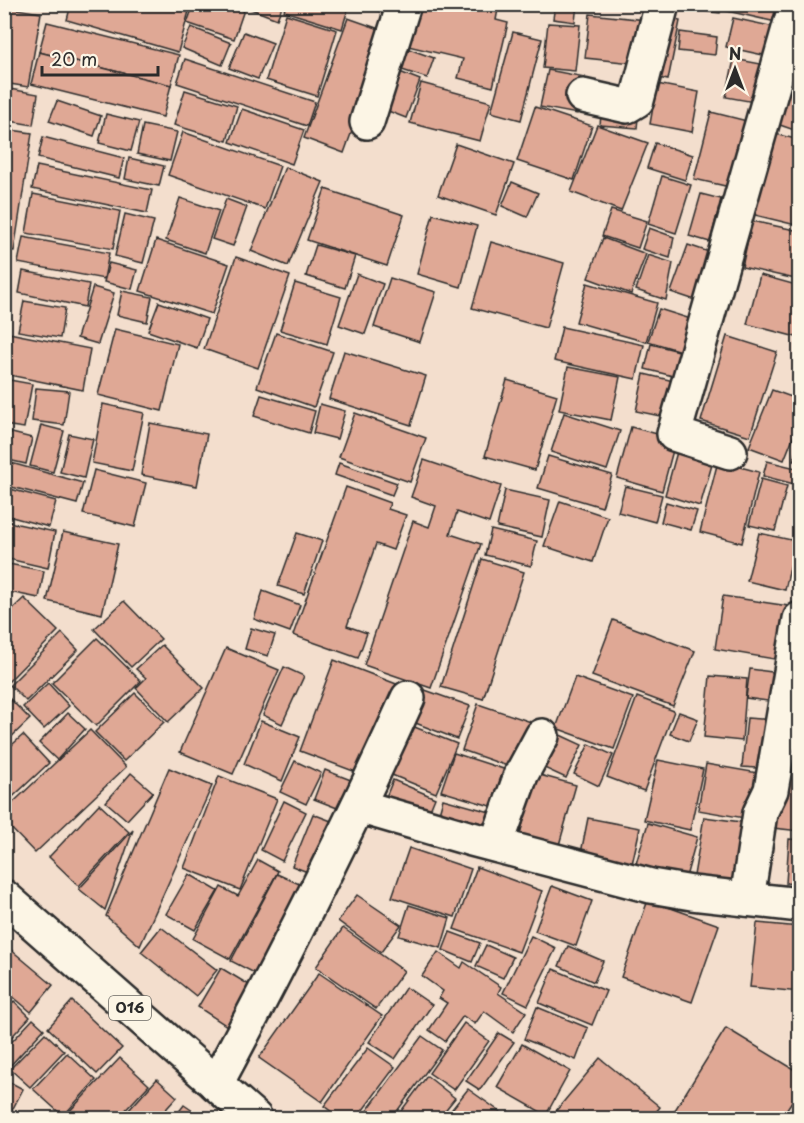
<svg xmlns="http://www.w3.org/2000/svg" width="804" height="1123" font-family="'Playpen Sans',sans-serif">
	<rect width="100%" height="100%" fill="#f3decd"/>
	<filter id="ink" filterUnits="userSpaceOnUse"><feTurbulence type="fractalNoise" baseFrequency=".0167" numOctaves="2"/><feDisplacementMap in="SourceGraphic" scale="12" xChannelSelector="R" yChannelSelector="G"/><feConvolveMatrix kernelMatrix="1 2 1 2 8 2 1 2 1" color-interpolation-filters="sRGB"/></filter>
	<g filter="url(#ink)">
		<g fill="#dfa895" stroke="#2b2b2b" stroke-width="1.5">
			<path d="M 42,4 L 69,4 L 68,10 Z"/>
			<path d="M 71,4 L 168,4 L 189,11 L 178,52 L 67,20 Z"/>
			<path d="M 194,4 L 246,4 L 234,39 L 187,23 Z"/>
			<path d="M 252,4 L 283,4 L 277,19 L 251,9 Z"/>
			<path d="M 286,4 L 332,4 L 348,9 L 342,29 L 284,11 Z"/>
			<path d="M 359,4 L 396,4 L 392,16 Z"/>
			<path d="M 415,4 L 499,4 L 496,20 L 508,23 L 493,87 L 458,78 L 463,59 L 404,45 Z"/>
			<path d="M 555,4 L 577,4 L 575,22 L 553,19 Z"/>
			<path d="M 686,4 L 721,4 L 720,13 L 685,9 Z"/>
			<path d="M 729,4 L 789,4 L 785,24 L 727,11 Z"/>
			<path d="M 4,7 L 41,13 L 28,87 L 4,83 Z"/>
			<path d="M 286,14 L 337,30 L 317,96 L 266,80 Z"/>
			<path d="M 590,14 L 646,20 L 642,64 L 585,58 Z"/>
			<path d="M 348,18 L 388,32 L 344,153 L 304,138 Z"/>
			<path d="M 666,18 L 680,21 L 668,80 L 654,77 Z"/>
			<path d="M 733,18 L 775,27 L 768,56 L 726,47 Z"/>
			<path d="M 47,22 L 179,55 L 171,85 L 39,52 Z"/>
			<path d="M 548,23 L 580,25 L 575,71 L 543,68 Z"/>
			<path d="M 191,27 L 231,43 L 222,65 L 182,48 Z"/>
			<path d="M 244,32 L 273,43 L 258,79 L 229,68 Z"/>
			<path d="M 513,32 L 542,39 L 521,120 L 491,112 Z"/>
			<path d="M 680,32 L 717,37 L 715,55 L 678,51 Z"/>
			<path d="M 406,48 L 434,58 L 427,78 L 399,69 Z"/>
			<path d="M 39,52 L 171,85 L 163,117 L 31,84 Z"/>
			<path d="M 185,59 L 315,102 L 307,126 L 177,83 Z"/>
			<path d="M 734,59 L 761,64 L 754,102 L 726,97 Z"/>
			<path d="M 548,70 L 585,77 L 577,114 L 540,107 Z"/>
			<path d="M 397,71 L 420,80 L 406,118 L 383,109 Z"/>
			<path d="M 795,71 L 800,73 L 800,132 L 777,124 Z"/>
			<path d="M 421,83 L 491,102 L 480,141 L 410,123 Z"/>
			<path d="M 657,84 L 699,92 L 692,132 L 650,124 Z"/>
			<path d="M 4,88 L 38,94 L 33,125 L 4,120 Z"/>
			<path d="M 185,90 L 237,106 L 227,141 L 174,125 Z"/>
			<path d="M 57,101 L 101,116 L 94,136 L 49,121 Z"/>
			<path d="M 602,105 L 639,109 L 637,128 L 600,125 Z"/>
			<path d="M 535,107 L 592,126 L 574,180 L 517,161 Z"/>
			<path d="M 242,109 L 304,130 L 292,164 L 230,142 Z"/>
			<path d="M 711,112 L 747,121 L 730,187 L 694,179 Z"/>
			<path d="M 106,114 L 139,122 L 131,151 L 99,143 Z"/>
			<path d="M 143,125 L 177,132 L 170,161 L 137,154 Z"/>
			<path d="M 597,125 L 648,143 L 621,211 L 571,192 Z"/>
			<path d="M 4,129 L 32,133 L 14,251 L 4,250 Z"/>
			<path d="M 183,132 L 280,166 L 265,209 L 168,175 Z"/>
			<path d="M 775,134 L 800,140 L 800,226 L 755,215 Z"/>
			<path d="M 43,137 L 124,158 L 119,178 L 38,158 Z"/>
			<path d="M 655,143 L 693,155 L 685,180 L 647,168 Z"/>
			<path d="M 456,144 L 514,164 L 496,215 L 438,195 Z"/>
			<path d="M 129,158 L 164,166 L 159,186 L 125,179 Z"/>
			<path d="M 37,166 L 152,190 L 147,213 L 32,189 Z"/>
			<path d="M 285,167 L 323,182 L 288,266 L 251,251 Z"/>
			<path d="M 662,176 L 691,185 L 676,233 L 648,224 Z"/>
			<path d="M 512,182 L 538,193 L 527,217 L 502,206 Z"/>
			<path d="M 325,189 L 404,215 L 387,266 L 307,240 Z"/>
			<path d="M 33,194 L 120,211 L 113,249 L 26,233 Z"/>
			<path d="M 701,194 L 721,199 L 710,242 L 689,236 Z"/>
			<path d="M 180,198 L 219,211 L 205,253 L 166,240 Z"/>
			<path d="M 226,199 L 247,207 L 233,246 L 212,239 Z"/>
			<path d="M 611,210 L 647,221 L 638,248 L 602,236 Z"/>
			<path d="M 125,214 L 154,221 L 143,263 L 115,256 Z"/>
			<path d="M 433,214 L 477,226 L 461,287 L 417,274 Z"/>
			<path d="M 752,221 L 800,231 L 800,280 L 742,267 Z"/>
			<path d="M 649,228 L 674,237 L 670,258 L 642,249 Z"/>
			<path d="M 23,237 L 109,253 L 104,279 L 18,263 Z"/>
			<path d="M 603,238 L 646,254 L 631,294 L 588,278 Z"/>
			<path d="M 156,240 L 229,264 L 212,314 L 140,291 Z"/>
			<path d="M 491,242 L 564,263 L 546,328 L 472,308 Z"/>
			<path d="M 316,245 L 355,256 L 345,288 L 306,276 Z"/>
			<path d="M 688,245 L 715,254 L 698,301 L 671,292 Z"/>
			<path d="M 648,255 L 673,263 L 666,300 L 636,290 Z"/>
			<path d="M 236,257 L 290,276 L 258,368 L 204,349 Z"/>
			<path d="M 4,262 L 11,263 L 4,308 Z"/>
			<path d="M 109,263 L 137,270 L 132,289 L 104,282 Z"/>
			<path d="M 23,271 L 89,284 L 85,307 L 19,293 Z"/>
			<path d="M 357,274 L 383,284 L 365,334 L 339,325 Z"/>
			<path d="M 760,275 L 800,286 L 800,338 L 747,324 Z"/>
			<path d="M 390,278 L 436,292 L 420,342 L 374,327 Z"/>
			<path d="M 295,283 L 341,297 L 327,344 L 280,330 Z"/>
			<path d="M 587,283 L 657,303 L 646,342 L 576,322 Z"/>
			<path d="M 93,287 L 114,293 L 98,344 L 77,338 Z"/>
			<path d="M 122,291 L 152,297 L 147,322 L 117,315 Z"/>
			<path d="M 24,301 L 65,308 L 60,338 L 18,331 Z"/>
			<path d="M 159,302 L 207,319 L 197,348 L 148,331 Z"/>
			<path d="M 659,309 L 694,320 L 684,352 L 648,341 Z"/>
			<path d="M 562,327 L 644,345 L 636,379 L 554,361 Z"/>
			<path d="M 115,329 L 178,344 L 162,411 L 98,395 Z"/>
			<path d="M 9,333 L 90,349 L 83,390 L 4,374 Z"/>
			<path d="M 276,333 L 333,352 L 314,407 L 257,387 Z"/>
			<path d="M 727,336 L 777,352 L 750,436 L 701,421 Z"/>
			<path d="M 651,344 L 683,352 L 677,377 L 645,369 Z"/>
			<path d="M 344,351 L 426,376 L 411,425 L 329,399 Z"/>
			<path d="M 568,367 L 620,377 L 611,420 L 559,410 Z"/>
			<path d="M 644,374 L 678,382 L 670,418 L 636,411 Z"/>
			<path d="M 4,379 L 32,384 L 24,428 L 4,425 Z"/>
			<path d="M 507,380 L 557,395 L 535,470 L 485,456 Z"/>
			<path d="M 36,388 L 69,391 L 64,425 L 32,421 Z"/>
			<path d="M 772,390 L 800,400 L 800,420 L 784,460 L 749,447 Z"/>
			<path d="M 261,395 L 315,411 L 309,433 L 254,416 Z"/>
			<path d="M 103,404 L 144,413 L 132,471 L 92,463 Z"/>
			<path d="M 320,404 L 345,411 L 337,439 L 313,433 Z"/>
			<path d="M 355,413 L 426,438 L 410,482 L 339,457 Z"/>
			<path d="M 564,413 L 620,431 L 607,470 L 551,452 Z"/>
			<path d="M 150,423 L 207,434 L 197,486 L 141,475 Z"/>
			<path d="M 41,425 L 64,431 L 53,472 L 30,466 Z"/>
			<path d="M 631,427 L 676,439 L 662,491 L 617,478 Z"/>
			<path d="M 4,431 L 32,438 L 26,464 L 4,459 Z"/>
			<path d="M 69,434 L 93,439 L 84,478 L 60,472 Z"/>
			<path d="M 800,437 L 800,462 L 793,461 Z"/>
			<path d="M 680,441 L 716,451 L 700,506 L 665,495 Z"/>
			<path d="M 548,456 L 612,475 L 602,507 L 538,488 Z"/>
			<path d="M 424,460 L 501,486 L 489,523 L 457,512 L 450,534 L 481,544 L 431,688 L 364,665 L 413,521 L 429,527 L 436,506 L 411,497 Z"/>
			<path d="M 4,461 L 83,483 L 77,504 L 4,485 Z"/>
			<path d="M 718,461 L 759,472 L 742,543 L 700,532 Z"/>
			<path d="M 767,461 L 800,469 L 798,485 L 763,476 Z"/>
			<path d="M 339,463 L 397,483 L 392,495 L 335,475 Z"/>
			<path d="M 94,470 L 146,483 L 135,527 L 83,514 Z"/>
			<path d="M 761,479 L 787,486 L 775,531 L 749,525 Z"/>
			<path d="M 625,486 L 662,495 L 655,522 L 618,512 Z"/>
			<path d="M 346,487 L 390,503 L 388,509 L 406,515 L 393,550 L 376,544 L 347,626 L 367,633 L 358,658 L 293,635 Z"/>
			<path d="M 10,489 L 56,501 L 49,527 L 4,515 Z"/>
			<path d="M 505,490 L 550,500 L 542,537 L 497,527 Z"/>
			<path d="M 560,501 L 608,517 L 593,562 L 544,546 Z"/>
			<path d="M 666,502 L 697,511 L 691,530 L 661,522 Z"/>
			<path d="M 4,521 L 55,532 L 48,568 L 4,558 Z"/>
			<path d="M 491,530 L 537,541 L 531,566 L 485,555 Z"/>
			<path d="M 63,532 L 118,544 L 102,614 L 47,601 Z"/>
			<path d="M 297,533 L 322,541 L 304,594 L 278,586 Z"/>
			<path d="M 759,533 L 796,541 L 785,590 L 747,581 Z"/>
			<path d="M 482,559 L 524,572 L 483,699 L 441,687 Z"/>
			<path d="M 4,563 L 44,571 L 39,598 L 4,591 Z"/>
			<path d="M 263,591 L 300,605 L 290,632 L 254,619 Z"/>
			<path d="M 723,596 L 795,607 L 786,661 L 715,649 Z"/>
			<path d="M 24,598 L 58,631 L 7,683 L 4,681 L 4,617 Z"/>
			<path d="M 124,601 L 161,639 L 131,667 L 94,629 Z"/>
			<path d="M 613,620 L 695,651 L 673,706 L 592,676 Z"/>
			<path d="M 251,628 L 275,635 L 268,656 L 245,649 Z"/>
			<path d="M 62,633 L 78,650 L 26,701 L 10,685 Z"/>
			<path d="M 97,638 L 141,681 L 96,726 L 52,683 Z"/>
			<path d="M 162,645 L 204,688 L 168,722 L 136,688 L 146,678 L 136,669 Z"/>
			<path d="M 226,648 L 279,670 L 233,774 L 180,752 Z"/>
			<path d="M 334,660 L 399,685 L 364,775 L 300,751 Z"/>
			<path d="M 284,667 L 304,676 L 282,724 L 263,715 Z"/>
			<path d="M 750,669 L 787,674 L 782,703 L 746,698 Z"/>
			<path d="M 710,676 L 747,679 L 742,741 L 704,737 Z"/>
			<path d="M 575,677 L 633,698 L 614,749 L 556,728 Z"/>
			<path d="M 48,683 L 69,706 L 44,729 L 23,707 Z"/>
			<path d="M 425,690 L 470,706 L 457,739 L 413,722 Z"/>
			<path d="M 135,693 L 164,722 L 124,761 L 95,732 Z"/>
			<path d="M 7,696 L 30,719 L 4,744 L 4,698 Z"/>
			<path d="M 637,697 L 674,711 L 644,791 L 607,777 Z"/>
			<path d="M 478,704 L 531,722 L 516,769 L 462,750 Z"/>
			<path d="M 679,712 L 698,719 L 689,741 L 670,734 Z"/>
			<path d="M 68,713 L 85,729 L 57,760 L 39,743 Z"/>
			<path d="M 747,718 L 776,720 L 772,769 L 742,767 Z"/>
			<path d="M 261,721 L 300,737 L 282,781 L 244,764 Z"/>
			<path d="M 412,726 L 457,744 L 436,793 L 392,775 Z"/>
			<path d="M 90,730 L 126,767 L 35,853 L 4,821 L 4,811 Z"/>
			<path d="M 558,734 L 582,745 L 566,778 L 542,767 Z"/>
			<path d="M 23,735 L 49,763 L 5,804 L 4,752 Z"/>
			<path d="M 589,744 L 613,755 L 599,786 L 574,774 Z"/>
			<path d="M 454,753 L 519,774 L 507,811 L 441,791 Z"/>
			<path d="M 658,760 L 703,769 L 690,830 L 644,820 Z"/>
			<path d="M 295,761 L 321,773 L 306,804 L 280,792 Z"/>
			<path d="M 706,764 L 764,774 L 756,820 L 698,810 Z"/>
			<path d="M 169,768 L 212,786 L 140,946 L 106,916 Z"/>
			<path d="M 325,770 L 361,784 L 350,813 L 314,799 Z"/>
			<path d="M 131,773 L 153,792 L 127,820 L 106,802 Z"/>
			<path d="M 536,774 L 576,785 L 555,859 L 516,849 Z"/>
			<path d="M 219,776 L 277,799 L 240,890 L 184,868 Z"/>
			<path d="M 779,777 L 800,780 L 800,831 L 773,828 Z"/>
			<path d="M 393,780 L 435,798 L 425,822 L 383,804 Z"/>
			<path d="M 443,799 L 501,815 L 493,843 L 435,827 Z"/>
			<path d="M 284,801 L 306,812 L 282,861 L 261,850 Z"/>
			<path d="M 99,804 L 129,832 L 79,886 L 49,857 Z"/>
			<path d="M 313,814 L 339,824 L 318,876 L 292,866 Z"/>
			<path d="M 704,817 L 756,824 L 744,894 L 692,887 Z"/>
			<path d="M 588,818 L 640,828 L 630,873 L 579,863 Z"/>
			<path d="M 648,823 L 697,837 L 683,888 L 633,874 Z"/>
			<path d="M 133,830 L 113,888 L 105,910 L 79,889 Z"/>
			<path d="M 789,839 L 800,840 L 800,884 L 786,883 Z"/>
			<path d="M 409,848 L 471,869 L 455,917 L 392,897 Z"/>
			<path d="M 258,860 L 278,871 L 230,959 L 193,939 L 221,887 L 238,896 Z"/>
			<path d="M 477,867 L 542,891 L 519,952 L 454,929 Z"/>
			<path d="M 189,874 L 218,891 L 195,930 L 166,914 Z"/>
			<path d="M 277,874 L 315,891 L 268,980 L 231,961 Z"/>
			<path d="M 552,886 L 592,901 L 576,946 L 535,931 Z"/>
			<path d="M 357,895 L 401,925 L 381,952 L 338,921 Z"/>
			<path d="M 648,900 L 719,925 L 692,1002 L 621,977 Z"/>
			<path d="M 409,905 L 450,918 L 441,948 L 399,936 Z"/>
			<path d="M 757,923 L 800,927 L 800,992 L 750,987 Z"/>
			<path d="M 161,927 L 217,970 L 196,996 L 141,952 Z"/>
			<path d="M 343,928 L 404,971 L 376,1009 L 316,967 Z"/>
			<path d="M 450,932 L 480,943 L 472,962 L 443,950 Z"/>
			<path d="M 531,936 L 556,948 L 528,1005 L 503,993 Z"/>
			<path d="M 4,944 L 53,985 L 31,1012 L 4,989 Z"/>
			<path d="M 486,945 L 513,957 L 503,978 L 476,966 Z"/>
			<path d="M 568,946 L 603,961 L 594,982 L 559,966 Z"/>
			<path d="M 438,952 L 461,968 L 464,962 L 501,987 L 498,993 L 526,1012 L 513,1032 L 484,1011 L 475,1024 L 463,1016 L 445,1041 L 429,1030 L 447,1003 L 439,998 L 443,991 L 422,976 Z"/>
			<path d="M 221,968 L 256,989 L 233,1030 L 198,1007 Z"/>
			<path d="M 553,969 L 606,991 L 592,1025 L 539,1003 Z"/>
			<path d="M 319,973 L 382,1016 L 322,1102 L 259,1058 Z"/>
			<path d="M 406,987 L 432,1005 L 395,1059 L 369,1042 Z"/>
			<path d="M 14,1001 L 30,1017 L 4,1045 L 4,1012 Z"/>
			<path d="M 72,1001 L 122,1048 L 97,1074 L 48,1028 Z"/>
			<path d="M 537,1007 L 588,1028 L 576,1060 L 524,1039 Z"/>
			<path d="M 33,1019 L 44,1029 L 7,1069 L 4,1050 Z"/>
			<path d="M 464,1023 L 489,1041 L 454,1090 L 429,1073 Z"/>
			<path d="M 726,1028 L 800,1073 L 800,1089 L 781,1118 L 670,1118 Z"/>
			<path d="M 45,1033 L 64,1051 L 30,1087 L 10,1069 Z"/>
			<path d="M 499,1033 L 514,1042 L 480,1090 L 466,1081 Z"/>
			<path d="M 422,1036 L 442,1050 L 392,1118 L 366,1118 L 363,1116 Z"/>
			<path d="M 522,1044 L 570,1071 L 546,1115 L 497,1087 Z"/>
			<path d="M 368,1048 L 395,1067 L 357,1118 L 340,1118 L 324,1106 Z"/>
			<path d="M 67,1053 L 96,1080 L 63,1116 L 33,1089 Z"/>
			<path d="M 120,1058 L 149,1085 L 118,1118 L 72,1118 L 67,1114 Z"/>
			<path d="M 600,1058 L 660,1107 L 651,1118 L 550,1118 Z"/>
			<path d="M 427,1076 L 455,1098 L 439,1118 L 396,1118 Z"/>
			<path d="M 4,1079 L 23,1089 L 9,1116 L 4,1114 Z"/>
			<path d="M 157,1079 L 177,1097 L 158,1118 L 139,1118 L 129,1110 Z"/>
			<path d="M 468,1089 L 509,1118 L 445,1118 Z"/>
			<path d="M 800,1099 L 800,1118 L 787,1118 Z"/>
			<path d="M 184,1105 L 203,1118 L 174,1118 Z"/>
		</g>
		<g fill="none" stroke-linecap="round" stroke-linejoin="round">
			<g stroke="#2b2b2b" stroke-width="38">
				<g id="street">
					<path d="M 583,96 L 627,106 L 637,100 L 662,4"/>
					<path d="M 367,122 L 404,4"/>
					<path d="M 730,452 L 674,434 L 796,4"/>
					<path d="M 358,806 L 468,838 L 651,886 L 692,893 L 800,905"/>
					<path d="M 496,845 L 521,775 L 542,736"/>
					<path d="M 747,899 L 760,813 L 771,790 L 800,619"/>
					<path d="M 216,1084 C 284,957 349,829 408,698"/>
				</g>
			</g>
			<g stroke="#2b2b2b" stroke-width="38">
				<path id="primary" d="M 4,897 L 255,1118"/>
			</g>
			<use href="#street" stroke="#fcf5e5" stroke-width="33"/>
			<use href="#primary" stroke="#fcf5e5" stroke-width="33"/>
		</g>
	</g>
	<g text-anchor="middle" stroke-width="5" stroke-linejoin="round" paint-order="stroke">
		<rect fill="#fcf5e5" stroke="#6a6863" stroke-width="1.5" x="109" y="996" width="42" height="24" rx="4.5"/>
		<g font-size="15" font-weight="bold" fill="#2b2b2b">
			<text x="130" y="1013">016</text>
		</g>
	</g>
	<rect width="804" height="1123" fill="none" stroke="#fcf5e5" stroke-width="24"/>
	<rect x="12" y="12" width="780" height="1099" fill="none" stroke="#2b2b2b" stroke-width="2" filter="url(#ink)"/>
	<g transform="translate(735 69)" stroke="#fcf5e5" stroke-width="4.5" paint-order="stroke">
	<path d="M0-4.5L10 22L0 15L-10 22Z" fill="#2b2b2b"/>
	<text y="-9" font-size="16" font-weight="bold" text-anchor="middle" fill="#2b2b2b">N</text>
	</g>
	<path d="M42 66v9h116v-9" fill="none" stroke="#2b2b2b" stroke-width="3"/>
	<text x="51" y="66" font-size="18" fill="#2b2b2b" stroke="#fcf5e5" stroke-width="4.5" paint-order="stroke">20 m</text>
</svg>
